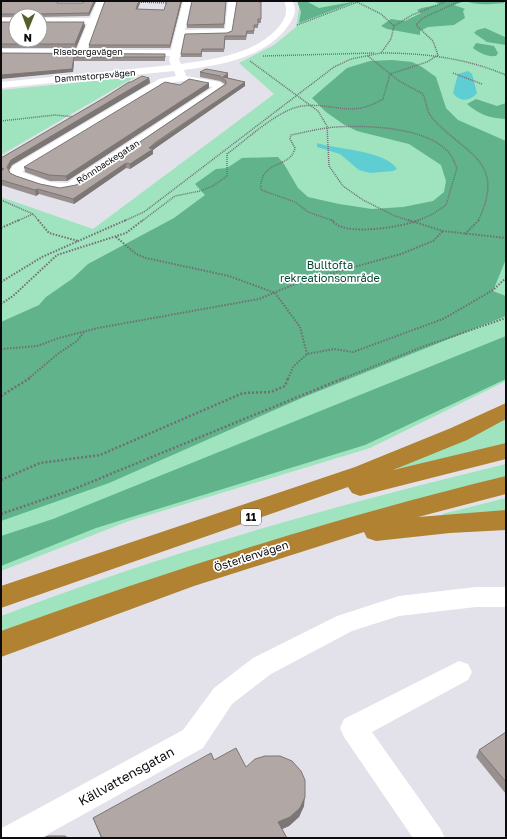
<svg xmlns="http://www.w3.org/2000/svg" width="507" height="839" font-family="'Golos Text',sans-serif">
	<rect width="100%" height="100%" fill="#e3e2ea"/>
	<g fill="#9fe3bf">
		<path d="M 298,1 L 506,1 L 506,381 L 370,448 L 129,521 L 1,571 L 1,197 L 93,229 L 274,94 L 239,63 L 274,45 L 296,27 L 300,4 Z"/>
		<path d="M 135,77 L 1,155 L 1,90 Z"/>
		<path d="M 506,416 L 506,444 L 398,470 L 395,466 Z"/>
		<path d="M 506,464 L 506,477 L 392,506 L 233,553 L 1,633 L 1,616 C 165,553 335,505 506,464 Z"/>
		<path d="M 506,498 L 506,513 L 444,517 L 442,514 Z"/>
	</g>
	<g fill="#60b38a">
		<path d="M 297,1 L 311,1 L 308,2 L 319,8 L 357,1 L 299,23 L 301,12 Z"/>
		<path d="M 432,1 L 504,1 L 504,3 C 491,4 478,6 465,1 L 454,5 L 465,9 L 463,11 L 465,18 L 454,25 L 428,27 L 420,31 L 420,35 L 387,29 L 381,26 L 391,19 L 405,21 L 421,13 L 417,10 C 425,6 431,7 440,4 Z"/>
		<path d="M 485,28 L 505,37 L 506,45 L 487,42 L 474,33 L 477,30 Z"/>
		<path d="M 476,43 L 494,46 L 498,53 L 496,56 C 487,57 480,53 473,48 Z"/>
		<path d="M 392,60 L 412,62 L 422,67 L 436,77 L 446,108 L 458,120 L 506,141 L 506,259 L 493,291 L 506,296 L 506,316 L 304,397 L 109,483 L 1,521 L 1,322 L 39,305 L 46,297 L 72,279 L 88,264 L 174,218 L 205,195 L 195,184 L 216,169 L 227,168 L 242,158 L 278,157 L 284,164 L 298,188 L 308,197 L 339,204 L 372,209 L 403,207 L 433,201 L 444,192 L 446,181 L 441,165 L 409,144 L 357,131 L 343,124 L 326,112 L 312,98 L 347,68 L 370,61 Z"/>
		<path d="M 476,99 L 497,106 L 506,103 L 506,119 C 489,118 480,115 467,104 Z"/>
		<path d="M 506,336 L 506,379 L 365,445 L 96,528 L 1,566 L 1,536 L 53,519 Z"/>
	</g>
	<g fill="#5eced3">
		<path d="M 468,71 L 472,74 L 477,93 C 470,102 459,102 453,93 L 458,74 Z"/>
		<path d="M 317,143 C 338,150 385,150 397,169 L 393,171 L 370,173 L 359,170 L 340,154 L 317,147 Z"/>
	</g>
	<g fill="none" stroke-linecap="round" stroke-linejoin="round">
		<g stroke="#706f74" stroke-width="1.5" stroke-dasharray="1 1" stroke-linecap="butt">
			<path d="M 137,2 L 168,3"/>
			<path d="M 297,25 L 360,1"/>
			<path d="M 394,26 L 412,15 L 447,1"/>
			<path d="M 381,53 C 425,53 465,58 506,75"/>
			<path d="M 263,56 L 374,53"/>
			<path d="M 368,56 L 399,81 L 423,94 C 427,103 426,111 433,119 C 466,155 507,161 478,221"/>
			<path d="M 250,61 L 318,111 L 327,126 L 329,166 L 343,186 L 363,200 L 395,216 L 411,221"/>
			<path d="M 453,73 L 482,84"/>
			<path d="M 1,121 L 55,115 L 76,117"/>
			<path d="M 1,200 L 33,214 L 39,221"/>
			<path d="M 17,221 L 33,214"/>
			<path d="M 124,221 L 144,212 L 334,67 L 351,59 L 381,53 L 391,39 L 394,26 L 381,14 L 355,1"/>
			<path d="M 142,221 L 175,196 L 200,191 L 213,186 L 227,176 L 227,154 C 246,140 279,109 302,106 C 335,102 350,119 383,99 L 390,74 L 427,62 L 438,55 L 433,41 L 416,25 L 423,18 L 460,1"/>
			<path d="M 334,221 L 308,212 L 295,202 L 261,190 C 259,159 291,169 295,148 L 290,139 L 291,135 C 306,132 321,128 336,127 C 368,125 429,127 450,154 C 453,158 455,164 457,168 L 446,205 L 433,214 L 417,221"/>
		</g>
		<g stroke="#706f74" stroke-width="2" stroke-dasharray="1.5 1.5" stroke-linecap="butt">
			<path d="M 38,220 L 49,233 L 78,241"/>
			<path d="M 331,220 C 333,221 334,223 336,224 C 350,235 403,227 419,220"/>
			<path d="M 408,220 L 443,231 L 506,238"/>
			<path d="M 1,228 L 19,220"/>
			<path d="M 465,234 L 479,220"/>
			<path d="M 116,237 L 136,254 L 146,258 L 229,276 L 275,293 L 300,327 L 307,354"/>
			<path d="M 1,282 L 42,257 L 126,220"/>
			<path d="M 1,304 L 13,296 L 57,255 L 126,233 L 143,220"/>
			<path d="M 1,349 L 37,346 L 59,338 L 98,328 L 259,299 L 300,282 L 401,254 L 433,241 L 443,231"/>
			<path d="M 28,379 L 59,353 L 77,341 L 84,332"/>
			<path d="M 288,379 L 293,367 L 307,354 L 334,349 L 353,352 L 443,319 L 493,290 L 506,278"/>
			<path d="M 342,379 L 422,347 L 506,318"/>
		</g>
		<g stroke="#706f74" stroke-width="2.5" stroke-dasharray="2 2" stroke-linecap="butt">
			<path d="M 1,396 L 30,378"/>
			<path d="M 1,480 L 40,463 L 100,455 L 243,393 L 271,392 L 285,386 L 288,378"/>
			<path d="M 1,514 L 74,489 L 344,378"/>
		</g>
		<g fill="#fff" fill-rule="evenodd">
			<path d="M 97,1 L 105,1 L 87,50 L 171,50 L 183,1 L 191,1 L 185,30 L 225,29 L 228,1 L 236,1 L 232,33 L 227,35 L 184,36 L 179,60 L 181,64 C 216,59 258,54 281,24 C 286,17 288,9 284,1 L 292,1 C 298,10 294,18 288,26 C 265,58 220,65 184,70 L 186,76 L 220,82 L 225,87 L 77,189 C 72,190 67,192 61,192 C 49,191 15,183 9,173 L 13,166 L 159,79 L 176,76 L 174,71 L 1,88 L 1,82 L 171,65 L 169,60 L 170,56 L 1,55 L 1,49 L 77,49 L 87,24 L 40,24 L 40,18 L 90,18 ZM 182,81 L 213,87 L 67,183 L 50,182 L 22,172 L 166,84 Z"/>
			<rect x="1" y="18" width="15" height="6"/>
			<path d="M 476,587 L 506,587 L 506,607 L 476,607 L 399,616 L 352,631 L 271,674 L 232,704 L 203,748 L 41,838 L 1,838 L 2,828 L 183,730 L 214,688 L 253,658 L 337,616 L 399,596 Z"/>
			<path d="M 459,661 L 468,664 L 472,672 L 468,680 L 372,732 L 440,828 L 445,838 L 413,838 L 344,737 L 340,728 L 344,719 Z"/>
		</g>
		<g fill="#b08232" fill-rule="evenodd">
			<path d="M 506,403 L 506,419 L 467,440 L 393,470 L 506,443 L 506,459 L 360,496 L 352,493 L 348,487 L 1,608 L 1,586 L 355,467 L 451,428 Z"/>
			<path d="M 506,476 L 506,494 L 418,517 L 506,510 L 506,530 L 450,533 L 376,541 L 367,538 L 364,532 L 194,586 L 1,657 L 1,631 C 167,571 334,518 506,476 Z"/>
		</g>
	</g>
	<g fill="#98908e">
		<path d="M 1,1 L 59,3 L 83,3 L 96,1 L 89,16 L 40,17 L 40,16 L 16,16 L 16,17 L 1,17 Z"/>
		<path d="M 182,1 L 170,48 L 89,48 L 89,45 L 137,9 L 164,10 Z"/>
		<path d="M 226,1 L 224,28 L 187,28 L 187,25 Z"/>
		<path d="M 260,2 L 261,2 L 261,23 L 258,23 L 258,28 L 254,28 L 254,34 L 247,34 L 246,40 L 225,40 L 224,52 L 202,52 L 202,57 L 181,57 L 181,54 L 232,31 Z"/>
		<path d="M 1,22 L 85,26 L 76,48 L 1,48 Z"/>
		<path d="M 1,53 L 165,54 L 165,61 L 74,61 L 73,72 Z"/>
		<path d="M 206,69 L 228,78 L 245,82 L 245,86 L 157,147 L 153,150 L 153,154 L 130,169 L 126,168 L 74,204 L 39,194 L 36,196 L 1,185 L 1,158 L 131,82 L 149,78 L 150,83 L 12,165 L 9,170 L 10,173 L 16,176 L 40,184 L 60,188 L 76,185 L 225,84 L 220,81 L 200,77 L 200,72 Z"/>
		<path d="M 209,83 L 209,88 L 67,181 L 50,181 L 25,172 L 24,167 L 180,85 Z"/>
		<path d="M 506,732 L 506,794 L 476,757 L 479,750 Z"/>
		<path d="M 214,760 L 246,767 L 304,806 L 299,817 L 289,826 L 282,829 L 287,838 L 101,838 L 93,818 Z"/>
	</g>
	<g fill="#7c7674">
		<path d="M 94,1 L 96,1 L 89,16 L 89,13 Z"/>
		<path d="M 139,1 L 141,1 L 136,13 L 136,9 Z"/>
		<path d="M 181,1 L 182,1 L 170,48 L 170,45 Z"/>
		<path d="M 84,22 L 85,26 L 76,48 L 75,44 Z"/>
		<path d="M 74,57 L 74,61 L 73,72 L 1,79 L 1,75 Z"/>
		<path d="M 228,73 L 228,78 L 223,77 Z"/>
		<path d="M 149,78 L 150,83 L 12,165 L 8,172 L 7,167 L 11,160 Z"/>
		<path d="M 245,82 L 245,86 L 157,147 L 153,150 L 153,154 L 130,169 L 130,164 L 149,148 Z"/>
		<path d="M 209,83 L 209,88 L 67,181 L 66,176 Z"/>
		<path d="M 126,163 L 126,168 L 74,204 L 73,199 Z"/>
		<path d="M 38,189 L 39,194 L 36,196 L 35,190 Z"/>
		<path d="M 305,797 L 304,806 L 299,817 L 289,826 L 278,831 L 278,822 Z"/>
	</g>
	<g fill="#b1a8a5" stroke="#7c7674">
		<path d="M 1,1 L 58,1 L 57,3 L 83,3 L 84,1 L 94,1 L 89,13 L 38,14 L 39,16 L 16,16 L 16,14 L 1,14 Z"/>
		<path d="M 105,1 L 139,1 L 136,9 L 164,10 L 167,1 L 181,1 L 170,45 L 89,45 Z"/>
		<path d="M 192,1 L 226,1 L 224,24 L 187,25 Z"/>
		<path d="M 237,1 L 260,1 L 259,2 L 261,2 L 261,19 L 258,19 L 258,25 L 254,25 L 254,31 L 247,31 L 246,36 L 225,36 L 224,49 L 202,49 L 201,54 L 181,54 L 185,34 L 227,33 L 232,31 Z"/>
		<path d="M 1,22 L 16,22 L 16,40 L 40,40 L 40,22 L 84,22 L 75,44 L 1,44 Z"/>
		<path d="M 1,53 L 165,54 L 165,57 L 74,57 L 72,69 L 1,75 Z"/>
		<path d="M 206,69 L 228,73 L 223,77 L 245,82 L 156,142 L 149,148 L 153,149 L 130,164 L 126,163 L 73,199 L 38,189 L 35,190 L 1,180 L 1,171 L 4,169 L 1,168 L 1,158 L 104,98 L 129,82 L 131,82 L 142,76 L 149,78 L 11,160 L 7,167 L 10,173 L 16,176 L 40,184 L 60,188 L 76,185 L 226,84 L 226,81 L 220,76 L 200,72 Z"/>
		<path d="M 189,79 L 209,83 L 66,176 L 49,175 L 24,167 L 165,82 L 180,85 Z"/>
		<path d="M 506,732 L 506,782 L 479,750 Z"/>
		<path d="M 236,748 L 246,767 L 255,759 L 265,756 L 280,756 L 292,761 L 301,771 L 305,780 L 305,797 L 300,808 L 290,817 L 278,822 L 287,838 L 102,838 L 93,818 L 211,753 L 214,760 Z"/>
		<path d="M 49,836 L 65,836 L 68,838 L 43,838 Z"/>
	</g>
	<g text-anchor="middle" stroke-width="3.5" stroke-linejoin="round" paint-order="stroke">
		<g font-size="9" fill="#0c0b0e" stroke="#fff">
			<text x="88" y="55">Risebergavägen</text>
			<text transform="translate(95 76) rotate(-5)" y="3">Dammstorpsvägen</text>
			<text transform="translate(108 162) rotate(-33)" y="3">Rönnbackegatan</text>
		</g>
		<rect fill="#fff" stroke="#555456" stroke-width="1" x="241" y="509" width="20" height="16" rx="3"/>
		<g font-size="10" font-weight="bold" fill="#0c0b0e">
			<text x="251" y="521">11</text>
		</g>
		<g font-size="11" fill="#034a30" stroke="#fff">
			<text x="330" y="269">Bulltofta<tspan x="330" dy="13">rekreationsområde</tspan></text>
		</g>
		<g font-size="11" fill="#0c0b0e" stroke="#fff">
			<text transform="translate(251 556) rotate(-18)" y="4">Österlenvägen</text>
		</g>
		<g font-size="13" fill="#0c0b0e" stroke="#fff">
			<text transform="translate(126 776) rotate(-29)" y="5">Källvattensgatan</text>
		</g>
	</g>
	<rect width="507" height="839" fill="none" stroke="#0c0b0e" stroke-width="4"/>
	<g transform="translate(28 28) rotate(181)"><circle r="19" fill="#ffffff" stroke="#9e9d9f"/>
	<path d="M0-3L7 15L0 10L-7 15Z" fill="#545d2c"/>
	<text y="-6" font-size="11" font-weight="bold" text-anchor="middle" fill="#0c0b0e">N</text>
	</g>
</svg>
